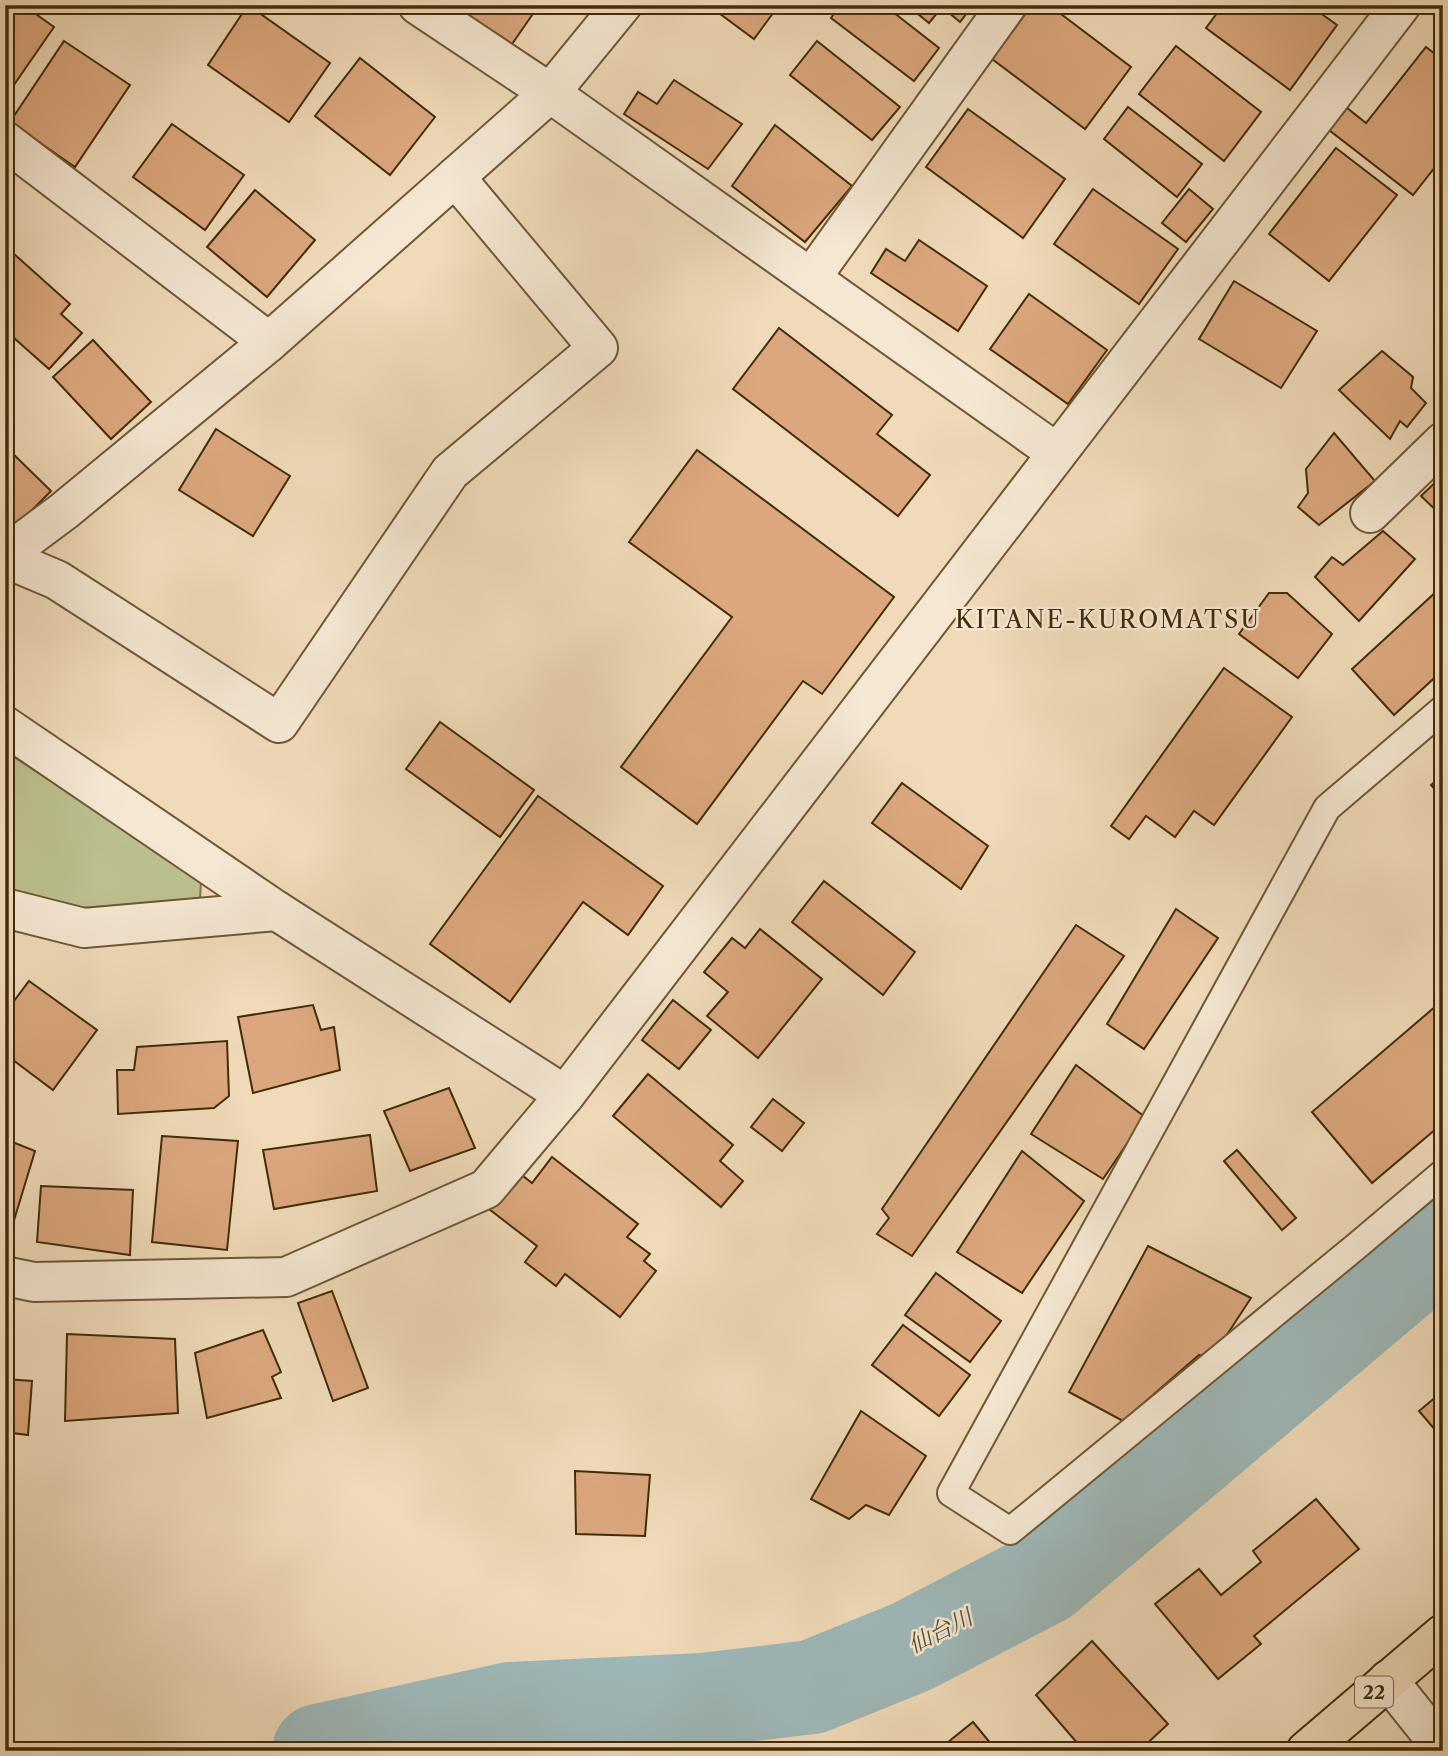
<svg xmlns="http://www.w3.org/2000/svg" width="1448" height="1756" font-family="'Libre Caslon Text','Noto Serif JP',serif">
	<rect width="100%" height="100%" fill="#f0dab9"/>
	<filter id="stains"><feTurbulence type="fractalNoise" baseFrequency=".00286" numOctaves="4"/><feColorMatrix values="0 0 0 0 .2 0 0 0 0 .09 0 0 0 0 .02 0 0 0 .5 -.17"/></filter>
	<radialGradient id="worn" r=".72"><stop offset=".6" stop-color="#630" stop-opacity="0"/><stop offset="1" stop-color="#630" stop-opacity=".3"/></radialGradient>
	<path fill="#bcbf8e" stroke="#7f764b" stroke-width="2" d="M 5,751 L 201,880 L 200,900 L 80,908 L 5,889 Z"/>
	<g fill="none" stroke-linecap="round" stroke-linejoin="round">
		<path stroke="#9eb8b9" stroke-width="94" d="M 319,1751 L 511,1709 L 703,1700 L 812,1687 L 911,1647 L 1044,1578 L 1443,1241"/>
	</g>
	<g fill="#dca77e" stroke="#422c08" stroke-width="2">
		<path d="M 5,5 L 23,5 L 54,27 L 11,89 L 5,85 Z"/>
		<path d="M 248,5 L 330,63 L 289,122 L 208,65 Z"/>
		<path d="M 445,5 L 539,5 L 510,47 Z"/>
		<path d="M 708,5 L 779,5 L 754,39 Z"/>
		<path d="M 840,5 L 884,5 L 939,48 L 914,81 L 831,18 Z"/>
		<path d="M 907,5 L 973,5 L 960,22 L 942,7 L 929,23 Z"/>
		<path d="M 1032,5 L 1049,5 L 1131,67 L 1085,129 L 992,59 Z"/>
		<path d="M 1223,5 L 1309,5 L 1337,25 L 1290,90 L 1206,28 Z"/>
		<path d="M 64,41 L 130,85 L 75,167 L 10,122 Z"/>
		<path d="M 817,41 L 900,107 L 872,140 L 790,75 Z"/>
		<path d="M 1176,46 L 1261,112 L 1224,161 L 1139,94 Z"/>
		<path d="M 1426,47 L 1443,60 L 1443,157 L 1413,195 L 1329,130 L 1347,108 L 1366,123 Z"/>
		<path d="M 360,58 L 435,117 L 390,175 L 315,116 Z"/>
		<path d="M 674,80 L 742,124 L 708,169 L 624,114 L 638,92 L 657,104 Z"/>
		<path d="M 1128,107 L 1202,164 L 1177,197 L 1104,139 Z"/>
		<path d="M 968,109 L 1065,179 L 1023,238 L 926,167 Z"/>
		<path d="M 172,124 L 244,175 L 205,230 L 133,177 Z"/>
		<path d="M 775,125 L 852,186 L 805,242 L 732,186 Z"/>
		<path d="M 1336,148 L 1397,195 L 1329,281 L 1269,234 Z"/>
		<path d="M 1093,189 L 1178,249 L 1139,304 L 1054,244 Z"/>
		<path d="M 1189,189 L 1213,209 L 1186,242 L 1162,223 Z"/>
		<path d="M 255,190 L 315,240 L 267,297 L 207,247 Z"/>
		<path d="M 919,240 L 987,286 L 958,331 L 871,273 L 886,249 L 905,261 Z"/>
		<path d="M 13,253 L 70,304 L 61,314 L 82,333 L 49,369 L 5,330 L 5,261 Z"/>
		<path d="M 1234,281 L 1317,331 L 1281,388 L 1199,339 Z"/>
		<path d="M 1029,294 L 1107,350 L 1068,404 L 990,349 Z"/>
		<path d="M 779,328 L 892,415 L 877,434 L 930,475 L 898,516 L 733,389 Z"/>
		<path d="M 93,340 L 151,402 L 111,439 L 53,377 Z"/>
		<path d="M 1382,351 L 1413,377 L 1411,388 L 1426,403 L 1407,427 L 1400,421 L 1390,439 L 1339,390 Z"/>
		<path d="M 216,429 L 290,476 L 253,536 L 179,490 Z"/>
		<path d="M 1334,433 L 1375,481 L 1319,525 L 1298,507 L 1308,493 L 1306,469 Z"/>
		<path d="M 5,446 L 51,491 L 7,535 L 5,533 Z"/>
		<path d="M 697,450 L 894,597 L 822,694 L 803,681 L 697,824 L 621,767 L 732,617 L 629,542 Z"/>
		<path d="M 1443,475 L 1443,517 L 1421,496 Z"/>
		<path d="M 1383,531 L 1415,559 L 1359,621 L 1315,577 L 1332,557 L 1343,565 Z"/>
		<path d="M 1437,591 L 1443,597 L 1443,670 L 1394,715 L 1352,669 Z"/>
		<path d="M 1269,593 L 1287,593 L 1332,634 L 1298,678 L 1239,634 Z"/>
		<path d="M 1224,668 L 1292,717 L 1214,825 L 1194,811 L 1175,837 L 1146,816 L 1129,839 L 1111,826 Z"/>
		<path d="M 440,722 L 534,790 L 500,837 L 406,769 Z"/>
		<path d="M 1443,775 L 1443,798 L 1431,785 Z"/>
		<path d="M 902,783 L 988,846 L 961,889 L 872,823 Z"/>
		<path d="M 538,796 L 663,886 L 628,935 L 583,902 L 510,1002 L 430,944 Z"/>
		<path d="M 824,881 L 915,952 L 883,995 L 792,922 Z"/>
		<path d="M 1176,909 L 1218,938 L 1144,1049 L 1107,1024 Z"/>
		<path d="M 1076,925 L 1124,956 L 912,1256 L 877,1234 L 889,1218 L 882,1209 Z"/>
		<path d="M 760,929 L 822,979 L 758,1058 L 707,1016 L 728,992 L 704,972 L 732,938 L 745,948 Z"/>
		<path d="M 29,981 L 97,1030 L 53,1090 L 5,1054 L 5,1013 Z"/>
		<path d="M 673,1000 L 711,1030 L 679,1069 L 642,1040 Z"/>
		<path d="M 1443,1000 L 1443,1123 L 1372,1183 L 1312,1112 Z"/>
		<path d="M 313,1005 L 321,1030 L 334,1027 L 340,1070 L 253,1093 L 238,1017 Z"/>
		<path d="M 227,1041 L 229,1096 L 214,1108 L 118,1114 L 117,1070 L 134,1070 L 137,1047 Z"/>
		<path d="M 1076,1065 L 1145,1117 L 1103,1179 L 1031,1134 Z"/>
		<path d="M 648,1074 L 733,1145 L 720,1161 L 743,1181 L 721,1207 L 613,1116 Z"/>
		<path d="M 449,1088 L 475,1148 L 410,1171 L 384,1111 Z"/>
		<path d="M 773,1099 L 804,1123 L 782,1151 L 751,1127 Z"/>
		<path d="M 370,1135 L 377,1191 L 274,1209 L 263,1150 Z"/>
		<path d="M 162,1136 L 238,1141 L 227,1250 L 152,1242 Z"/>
		<path d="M 5,1139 L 35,1151 L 5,1250 Z"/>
		<path d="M 1237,1150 L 1296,1218 L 1282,1230 L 1224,1161 Z"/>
		<path d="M 1022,1151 L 1084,1201 L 1022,1293 L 957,1252 Z"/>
		<path d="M 552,1157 L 638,1224 L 627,1237 L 650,1254 L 644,1261 L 656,1271 L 620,1317 L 565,1274 L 556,1286 L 525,1262 L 537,1246 L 489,1209 L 518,1172 L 532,1183 Z"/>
		<path d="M 41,1186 L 133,1190 L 130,1255 L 37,1242 Z"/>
		<path d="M 1148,1246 L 1251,1298 L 1211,1359 L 1199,1355 L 1123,1421 L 1069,1392 Z"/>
		<path d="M 936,1273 L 1001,1321 L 970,1362 L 905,1315 Z"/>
		<path d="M 332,1291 L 368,1388 L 333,1401 L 298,1303 Z"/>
		<path d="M 903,1325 L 970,1375 L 939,1416 L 872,1365 Z"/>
		<path d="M 263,1330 L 281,1372 L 272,1377 L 281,1398 L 207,1418 L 195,1353 Z"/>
		<path d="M 67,1334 L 175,1339 L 178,1413 L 65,1421 Z"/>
		<path d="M 5,1379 L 32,1381 L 28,1435 L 5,1432 Z"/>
		<path d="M 1443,1391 L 1443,1439 L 1419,1411 Z"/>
		<path d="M 861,1411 L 926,1456 L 889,1515 L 866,1505 L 849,1519 L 811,1499 Z"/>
		<path d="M 575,1471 L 650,1475 L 645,1536 L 576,1534 Z"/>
		<path d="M 1316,1499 L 1359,1549 L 1254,1636 L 1261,1644 L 1218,1679 L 1155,1604 L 1199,1569 L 1221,1595 L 1261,1562 L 1253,1551 Z"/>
		<path d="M 1092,1641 L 1168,1724 L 1139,1751 L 1123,1751 L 1121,1748 L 1118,1751 L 1084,1751 L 1036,1695 Z"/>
		<path d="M 973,1722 L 997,1751 L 937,1751 Z"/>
	</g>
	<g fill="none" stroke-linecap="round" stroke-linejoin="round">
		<g stroke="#6e5834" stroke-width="30">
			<path id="service" d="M 1443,709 L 1327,808 L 951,1493 L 1010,1531 L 1359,1244 L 1443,1173"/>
		</g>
		<g stroke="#6e5834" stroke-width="42">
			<g id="minor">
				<path d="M 418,5 L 550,93 L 1057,453"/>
				<path d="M 5,141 L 269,342"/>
				<path d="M 811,278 L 1007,5"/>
				<path d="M 1370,513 L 1443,442"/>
				<path d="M 5,555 L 64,511 L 269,342 L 550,93 L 622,5"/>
				<path d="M 5,558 L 57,580 L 279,723 L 450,472 L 598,348 L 455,177"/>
				<path d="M 5,726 L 277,911 L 565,1095 L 1401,5"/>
				<path d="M 5,908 L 84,928 L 277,911"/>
				<path d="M 5,1276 L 34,1282 L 286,1277 L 486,1189 L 565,1095"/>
				<path d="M 1388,1680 L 1443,1749"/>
			</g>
		</g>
		<g stroke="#422c08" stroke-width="42">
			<path id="primary" d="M 1306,1751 L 1443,1634"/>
		</g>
		<use href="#service" stroke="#f5e7d2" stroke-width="26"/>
		<use href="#minor" stroke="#f5e7d2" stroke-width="38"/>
		<use href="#primary" stroke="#f0dab9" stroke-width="38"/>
	</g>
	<g text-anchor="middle" stroke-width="5" stroke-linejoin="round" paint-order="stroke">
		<rect fill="#f5e7d2" stroke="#786445" stroke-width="2" x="1355" y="1676.5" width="38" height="31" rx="5"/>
		<g font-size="19" font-weight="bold" fill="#422c08">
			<text x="1374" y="1699">22</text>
		</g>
		<g font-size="23" font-style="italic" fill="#594f34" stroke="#f5e7d2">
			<text transform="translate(940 1631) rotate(-27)" y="8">仙台川</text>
		</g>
		<g font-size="24" letter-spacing="2" fill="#422c08" stroke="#f5e7d2">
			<text x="1108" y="628">KITANE-KUROMATSU</text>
		</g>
	</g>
	<rect width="1448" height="1756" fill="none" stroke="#f0dab9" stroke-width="28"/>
	<rect x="7" y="7" width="1434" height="1742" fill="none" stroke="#422c08" stroke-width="3.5"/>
	<rect x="14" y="14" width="1420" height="1728" fill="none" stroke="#422c08" stroke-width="2"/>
	<rect width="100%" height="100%" filter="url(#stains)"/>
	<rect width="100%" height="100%" fill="url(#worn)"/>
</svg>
